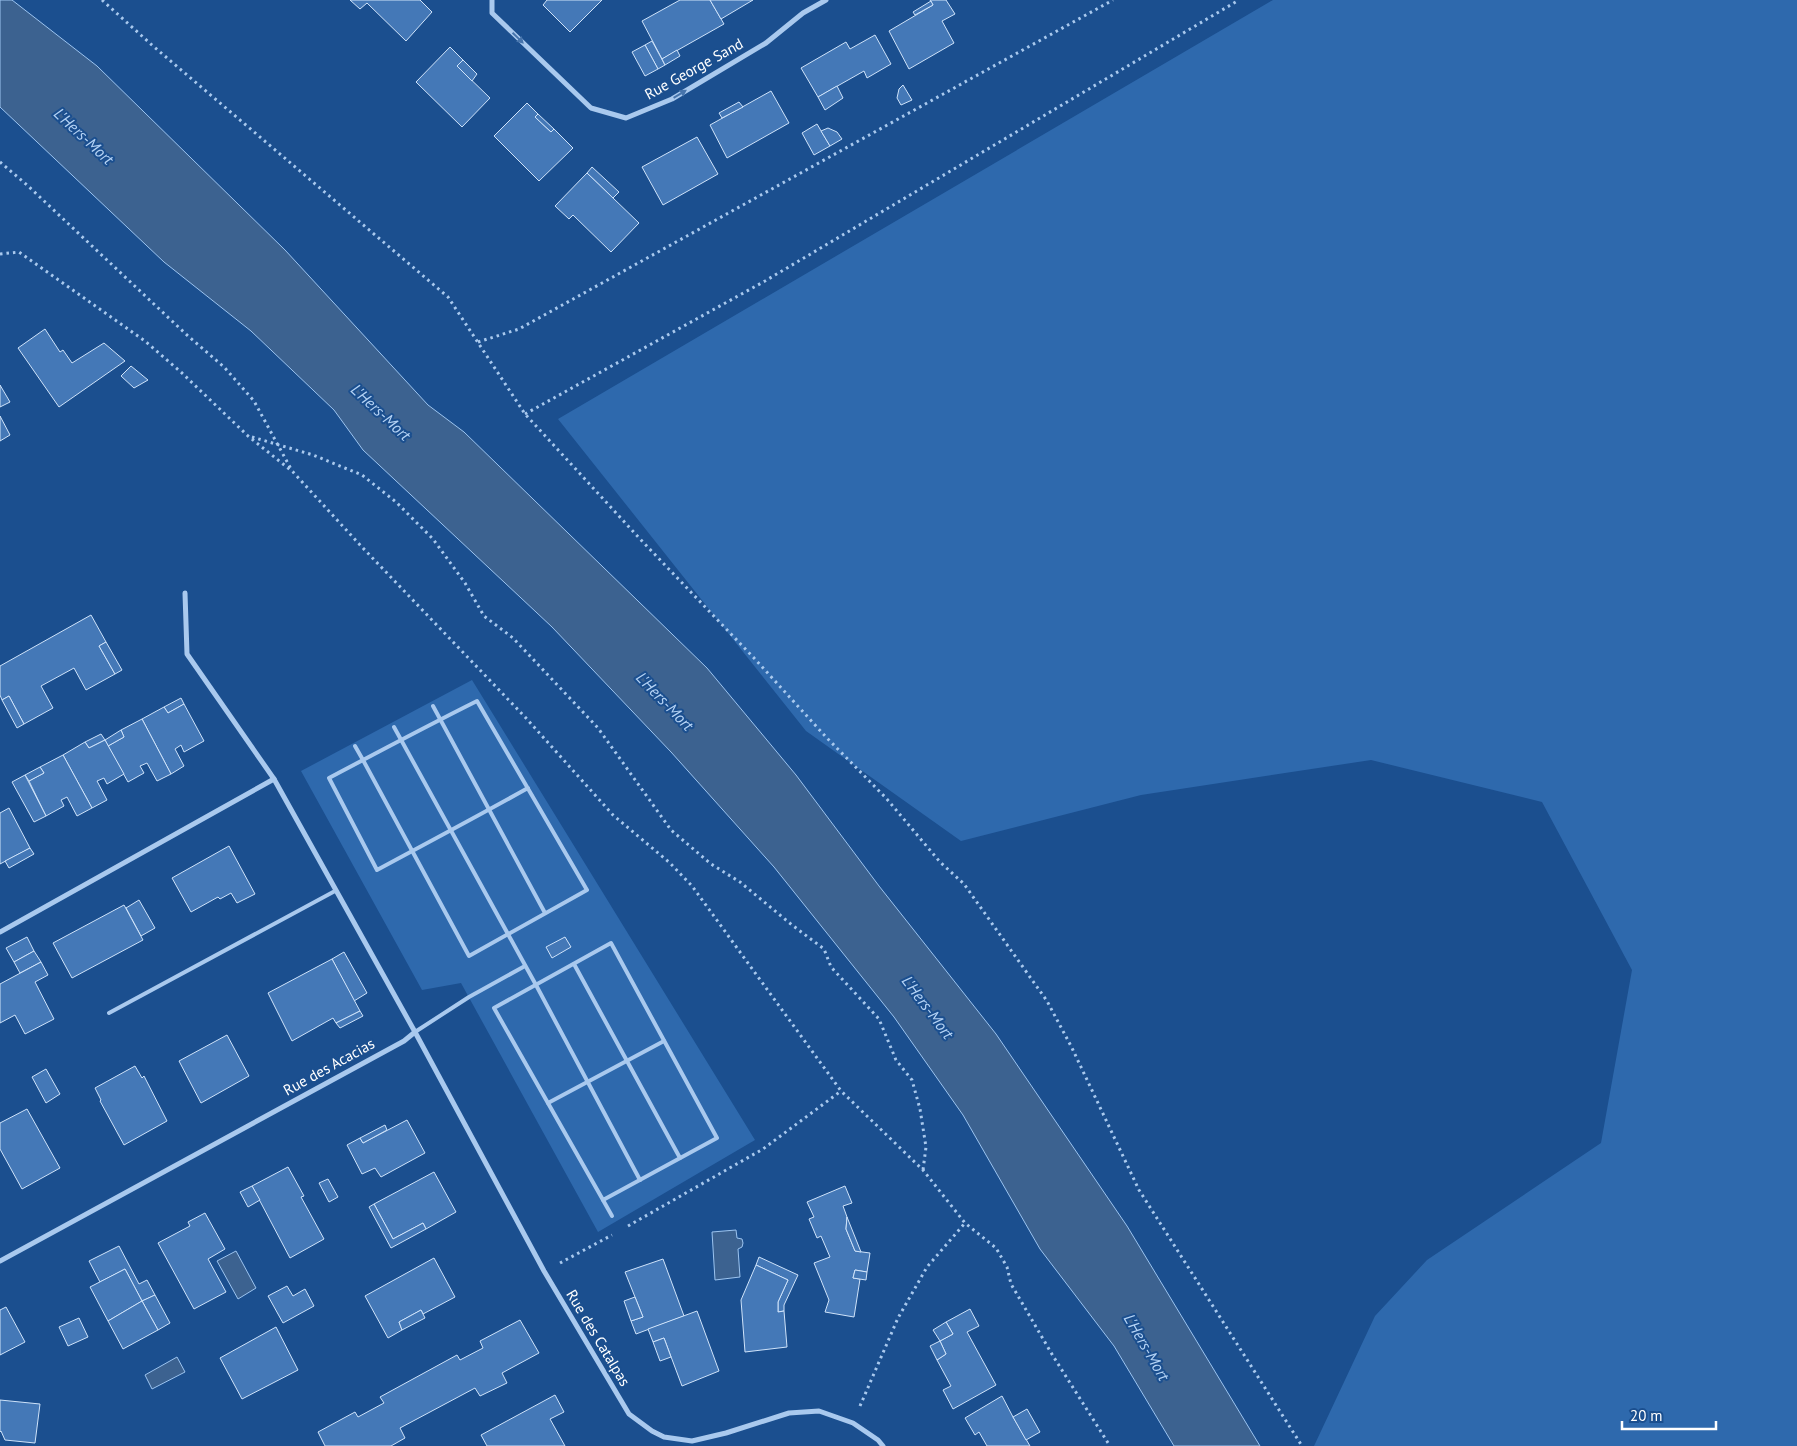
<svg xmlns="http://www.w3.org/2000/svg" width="1797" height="1446" font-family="'PT Sans',sans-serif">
	<rect width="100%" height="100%" fill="#1b4f8f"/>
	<g fill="#2e69ad">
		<path d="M 1273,0 L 1797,0 L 1797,1446 L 1314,1446 L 1375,1316 L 1427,1260 L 1601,1143 L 1632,970 L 1542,802 L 1371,760 L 1141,795 L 961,841 L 806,731 L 558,419 Z"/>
		<path d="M 472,680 L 755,1140 L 598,1232 L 461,983 L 422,990 L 301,771 Z"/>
	</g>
	<g fill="#3c6290" stroke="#9cc4f0">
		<path d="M 0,0 L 12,0 L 97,66 L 285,250 L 428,405 L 464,432 L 707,668 L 796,775 L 879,886 L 996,1034 L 1127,1226 L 1260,1446 L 1174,1446 L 1114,1346 L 1040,1249 L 963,1115 L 894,1017 L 774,867 L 671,752 L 552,627 L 363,450 L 334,410 L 251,331 L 164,262 L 0,107 Z"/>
		<path d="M 736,1230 L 737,1238 L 742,1239 L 743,1243 L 742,1247 L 738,1249 L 740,1277 L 715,1280 L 712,1232 Z"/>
		<path d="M 236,1251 L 256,1288 L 238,1299 L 217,1261 Z"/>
		<path d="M 177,1357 L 185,1372 L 152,1389 L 145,1375 Z"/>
	</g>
	<g fill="#4478b7" stroke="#cfe3fa">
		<path d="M 350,0 L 420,0 L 432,12 L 406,41 L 367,3 L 360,9 Z"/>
		<path d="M 547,0 L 602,0 L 570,32 L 543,5 Z"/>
		<path d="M 680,0 L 710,0 L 724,24 L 662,59 L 642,21 Z"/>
		<path d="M 710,0 L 753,0 L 721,19 Z"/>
		<path d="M 930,0 L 946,0 L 955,14 L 942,21 L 954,43 L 909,69 L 889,31 L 933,5 Z"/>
		<path d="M 931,1 L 933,5 L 915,15 L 913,12 Z"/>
		<path d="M 875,35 L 891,64 L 867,78 L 864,71 L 818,97 L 801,68 L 846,42 L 850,49 Z"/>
		<path d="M 652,41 L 665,65 L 658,69 L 645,45 Z"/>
		<path d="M 645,45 L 658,69 L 645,76 L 632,52 Z"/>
		<path d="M 450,47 L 463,60 L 457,66 L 490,98 L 462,127 L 416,82 Z"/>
		<path d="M 677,50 L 680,56 L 665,65 L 662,59 Z"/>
		<path d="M 463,60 L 477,74 L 472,81 L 457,66 Z"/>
		<path d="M 903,85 L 912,100 L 901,105 L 897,98 L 899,89 Z"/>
		<path d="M 837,86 L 843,98 L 825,110 L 818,97 Z"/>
		<path d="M 771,91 L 789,123 L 727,158 L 710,125 Z"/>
		<path d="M 739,102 L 743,107 L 722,118 L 719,113 Z"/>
		<path d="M 527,103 L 538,114 L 535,117 L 551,132 L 554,129 L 573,148 L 539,181 L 494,136 Z"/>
		<path d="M 538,114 L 554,129 L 551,132 L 535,117 Z"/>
		<path d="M 817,124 L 830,146 L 814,155 L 802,133 Z"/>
		<path d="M 828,128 L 837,132 L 842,139 L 830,146 L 821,131 Z"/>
		<path d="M 697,137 L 718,174 L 663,205 L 642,167 Z"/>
		<path d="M 592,167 L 619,192 L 613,198 L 587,173 Z"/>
		<path d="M 587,173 L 639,223 L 611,252 L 573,215 L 569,219 L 555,206 Z"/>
		<path d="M 45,329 L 60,352 L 63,350 L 72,363 L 104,343 L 125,361 L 59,407 L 18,348 Z"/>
		<path d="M 131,366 L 148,380 L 134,388 L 121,376 Z"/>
		<path d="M 0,385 L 10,402 L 0,407 Z"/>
		<path d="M 0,416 L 10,435 L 0,441 Z"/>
		<path d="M 91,615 L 106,642 L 99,646 L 115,674 L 86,690 L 74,668 L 41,686 L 53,708 L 24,724 L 9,696 L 2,700 L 0,695 L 0,666 Z"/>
		<path d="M 106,642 L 122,670 L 115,674 L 99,646 Z"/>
		<path d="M 9,696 L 24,724 L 17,728 L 2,700 Z"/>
		<path d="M 181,698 L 184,704 L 168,713 L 164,707 Z"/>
		<path d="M 184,704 L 204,741 L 184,752 L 181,745 L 175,749 L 184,766 L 171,774 L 142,719 L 164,707 L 168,713 Z"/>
		<path d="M 142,719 L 171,774 L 157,781 L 147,763 L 140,766 L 144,773 L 128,782 L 108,746 L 124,737 L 121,730 Z"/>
		<path d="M 121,730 L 124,737 L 108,746 L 105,740 Z"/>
		<path d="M 101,734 L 105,740 L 89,748 L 85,742 Z"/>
		<path d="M 105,740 L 124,774 L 107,784 L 104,778 L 97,781 L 107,800 L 92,808 L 63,755 L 85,742 L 89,748 Z"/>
		<path d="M 63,755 L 92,808 L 77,816 L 67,797 L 61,800 L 64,806 L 46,816 L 29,781 L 44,773 L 40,767 Z"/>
		<path d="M 40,767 L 44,773 L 29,781 L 25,775 Z"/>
		<path d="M 25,775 L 46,816 L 34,822 L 12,782 Z"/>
		<path d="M 9,808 L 30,848 L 0,864 L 0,813 Z"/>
		<path d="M 229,846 L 255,894 L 237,903 L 231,893 L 220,899 L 218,897 L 191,912 L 172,878 Z"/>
		<path d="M 30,848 L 34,854 L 9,868 L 5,861 Z"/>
		<path d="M 139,900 L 155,928 L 141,936 L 126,908 Z"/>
		<path d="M 124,905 L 143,940 L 72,978 L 53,943 Z"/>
		<path d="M 27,937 L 34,951 L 14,962 L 6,948 Z"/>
		<path d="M 565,937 L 571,947 L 552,958 L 546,947 Z"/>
		<path d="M 34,951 L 41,962 L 20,973 L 14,962 Z"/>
		<path d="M 344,952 L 367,993 L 354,1001 L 332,959 Z"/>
		<path d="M 332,959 L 360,1011 L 336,1023 L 333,1018 L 292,1041 L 268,993 Z"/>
		<path d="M 41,962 L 48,975 L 35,982 L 54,1019 L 25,1034 L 15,1015 L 0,1023 L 0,984 Z"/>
		<path d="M 360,1011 L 363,1016 L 340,1028 L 336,1023 Z"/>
		<path d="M 227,1035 L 249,1076 L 201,1103 L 179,1061 Z"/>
		<path d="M 135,1066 L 142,1078 L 144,1076 L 167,1121 L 124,1145 L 100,1101 L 101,1100 L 95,1088 Z"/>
		<path d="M 46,1069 L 60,1094 L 46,1103 L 32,1077 Z"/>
		<path d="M 27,1109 L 60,1168 L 22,1189 L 0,1149 L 0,1123 Z"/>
		<path d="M 407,1120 L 425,1153 L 381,1177 L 375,1168 L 362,1174 L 347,1145 L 360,1138 L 363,1143 Z"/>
		<path d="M 385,1125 L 387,1130 L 363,1143 L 360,1138 Z"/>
		<path d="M 288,1167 L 304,1196 L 301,1197 L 324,1239 L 290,1258 L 252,1186 Z"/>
		<path d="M 434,1172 L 456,1212 L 426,1229 L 423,1223 L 393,1239 L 374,1204 Z"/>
		<path d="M 328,1179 L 338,1197 L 329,1202 L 319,1183 Z"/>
		<path d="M 252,1186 L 260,1200 L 248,1207 L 240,1192 Z"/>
		<path d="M 845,1186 L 852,1203 L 843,1206 L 847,1217 L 846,1229 L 855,1251 L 870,1253 L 867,1272 L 855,1270 L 853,1278 L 860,1279 L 854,1317 L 825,1312 L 829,1300 L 814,1263 L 830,1257 L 821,1236 L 817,1238 L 809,1219 L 814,1217 L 807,1202 Z"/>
		<path d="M 374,1204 L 393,1239 L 423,1223 L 426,1229 L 391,1248 L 369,1207 Z"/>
		<path d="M 205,1213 L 225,1249 L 208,1259 L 226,1292 L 194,1309 L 158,1243 L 190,1226 L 188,1222 Z"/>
		<path d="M 847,1217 L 861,1252 L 855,1251 L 846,1229 Z"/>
		<path d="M 119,1246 L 139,1284 L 147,1280 L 155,1295 L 142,1301 L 125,1269 L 100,1282 L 89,1261 Z"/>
		<path d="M 759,1257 L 798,1275 L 784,1305 L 784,1311 L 778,1312 L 778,1302 L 788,1280 L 756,1265 Z"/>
		<path d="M 434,1258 L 455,1297 L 423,1314 L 421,1310 L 399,1322 L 402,1330 L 388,1338 L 365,1296 Z"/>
		<path d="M 663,1259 L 684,1316 L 636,1334 L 631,1321 L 643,1317 L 625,1272 Z"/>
		<path d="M 756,1265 L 788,1280 L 778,1302 L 778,1312 L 784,1311 L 787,1347 L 745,1352 L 741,1300 Z"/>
		<path d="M 125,1269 L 142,1301 L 108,1321 L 90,1287 Z"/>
		<path d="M 855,1270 L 867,1272 L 866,1280 L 853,1278 Z"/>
		<path d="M 287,1286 L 293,1296 L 305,1289 L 314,1306 L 283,1323 L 268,1296 Z"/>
		<path d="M 155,1295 L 170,1323 L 158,1330 L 142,1301 Z"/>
		<path d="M 635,1297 L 643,1317 L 631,1321 L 624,1301 Z"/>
		<path d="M 142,1301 L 158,1330 L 123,1349 L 108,1321 Z"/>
		<path d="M 6,1307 L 25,1342 L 0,1355 L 0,1310 Z"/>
		<path d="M 970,1309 L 979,1326 L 967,1332 L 996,1385 L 953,1409 L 943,1390 L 951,1386 L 937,1360 L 946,1354 L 940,1341 L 953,1334 L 946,1322 Z"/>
		<path d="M 421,1310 L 425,1318 L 402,1330 L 399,1322 Z"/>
		<path d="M 697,1311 L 719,1371 L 682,1386 L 664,1338 L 653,1342 L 648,1329 Z"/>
		<path d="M 79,1318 L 88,1337 L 68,1346 L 59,1327 Z"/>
		<path d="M 520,1320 L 539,1353 L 502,1373 L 507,1383 L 480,1396 L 475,1388 L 400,1428 L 405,1438 L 391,1446 L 325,1446 L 318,1432 L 355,1412 L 358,1417 L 384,1403 L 380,1397 L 457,1355 L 460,1360 L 483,1348 L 480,1341 Z"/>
		<path d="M 946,1322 L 953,1334 L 940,1341 L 933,1330 Z"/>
		<path d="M 276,1327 L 298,1370 L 242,1399 L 220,1358 Z"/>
		<path d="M 664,1338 L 671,1357 L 660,1361 L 653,1342 Z"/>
		<path d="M 940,1341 L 946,1354 L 937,1360 L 930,1346 Z"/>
		<path d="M 555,1395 L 564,1412 L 550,1419 L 565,1446 L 487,1446 L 481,1435 Z"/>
		<path d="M 1002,1396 L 1013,1417 L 1030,1446 L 987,1446 L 979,1432 L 975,1435 L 965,1418 Z"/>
		<path d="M 0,1400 L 40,1404 L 35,1443 L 5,1440 L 1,1431 L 0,1432 Z"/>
		<path d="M 1027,1409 L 1040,1432 L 1026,1440 L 1013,1417 Z"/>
	</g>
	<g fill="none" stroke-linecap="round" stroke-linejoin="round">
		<g stroke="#a9c9ee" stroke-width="3" stroke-dasharray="2.5 4" stroke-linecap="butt">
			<path d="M 102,0 L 153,46 L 448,297 L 525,414 L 641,540 L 754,658 L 826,737 L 886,798 L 940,862 L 964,884 L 1047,1001 L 1072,1048 L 1139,1190 L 1302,1446"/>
			<path d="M 0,162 L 27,185 L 188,336 L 224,367 L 254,401 L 291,469"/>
			<path d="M 0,254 L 19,252 L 145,341 L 182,373 L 248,436 L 293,472 L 361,546 L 525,717 L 613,815 L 670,863 L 692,886 L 841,1091 L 923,1170 L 965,1223 L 996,1248 L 1007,1267 L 1011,1284 L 1053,1356 L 1110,1446"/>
			<path d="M 478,342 L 519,329 L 1113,0"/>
			<path d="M 525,414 L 765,281 L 1239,0"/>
			<path d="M 252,437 L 313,455 L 362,475 L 396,502 L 433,539 L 465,583 L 484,616 L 513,638 L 598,728 L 671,830 L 711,864 L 740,882 L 792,925 L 824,949 L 831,967 L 879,1019 L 896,1060 L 912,1080 L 920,1109 L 926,1147 L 923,1170"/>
			<path d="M 628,1226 L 763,1149 L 841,1091"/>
			<path d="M 560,1263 L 612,1235"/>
			<path d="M 860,1406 L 898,1318 L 927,1267 L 965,1223"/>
		</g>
		<g stroke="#a9c9ee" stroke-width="4">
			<path d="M 433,706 L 545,913"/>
			<path d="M 394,727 L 536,985 L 640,1180"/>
			<path d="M 355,746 L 363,760 L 469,956 L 587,890 L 477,701 C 427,726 378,752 329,778 L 377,870 C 427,843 478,816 528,788"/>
			<path d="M 611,943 L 717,1138 L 603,1200 L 494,1008 Z"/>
			<path d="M 574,964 L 680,1158"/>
			<path d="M 109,1013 L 335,891"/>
			<path d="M 415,1032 L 469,997 L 525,966"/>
			<path d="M 548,1103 L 664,1041"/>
			<path d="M 603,1200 L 612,1216"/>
		</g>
		<g stroke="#a9c9ee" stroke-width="5">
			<path d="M 492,0 L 492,13 L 591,108 L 626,118 L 672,99 L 766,43 L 803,13 L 826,0"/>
			<path d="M 185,593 L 187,654 L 274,779 L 415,1032 L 544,1271 L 629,1414 L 652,1431 L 664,1437 L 692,1441 L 726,1433 L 789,1413 L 819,1411 L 853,1423 L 878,1440 L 883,1446"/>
			<path d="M 0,932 L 274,779"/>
			<path d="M 0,1261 L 404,1041 L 415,1032"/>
		</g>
	</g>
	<defs><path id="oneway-solid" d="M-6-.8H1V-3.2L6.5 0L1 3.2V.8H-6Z" transform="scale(1.25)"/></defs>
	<g fill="#4674ac">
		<use href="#oneway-solid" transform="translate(518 38) rotate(44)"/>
		<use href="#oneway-solid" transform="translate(680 94) rotate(-31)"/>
	</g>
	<g text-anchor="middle" stroke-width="4" stroke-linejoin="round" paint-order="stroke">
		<g font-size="15" fill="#fff" stroke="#1b4f8f">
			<text transform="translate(694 69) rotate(-29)" y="5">Rue George Sand</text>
			<text transform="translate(329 1067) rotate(-29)" y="5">Rue des Acacias</text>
			<text transform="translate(598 1338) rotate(59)" y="5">Rue des Catalpas</text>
		</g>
		<g font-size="16" font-style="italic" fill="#b5d3f5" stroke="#1b4f8f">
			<text transform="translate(84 136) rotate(43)" y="6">L'Hers-Mort</text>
			<text transform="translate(381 412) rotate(43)" y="6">L'Hers-Mort</text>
			<text transform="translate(665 701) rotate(46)" y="6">L'Hers-Mort</text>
			<text transform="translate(928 1007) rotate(53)" y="6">L'Hers-Mort</text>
			<text transform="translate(1147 1347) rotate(60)" y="6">L'Hers-Mort</text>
		</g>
	</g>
	<path d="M1622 1421v8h94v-8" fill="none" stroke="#ffffff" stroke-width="2.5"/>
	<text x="1630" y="1421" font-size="15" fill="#ffffff" stroke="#1b4f8f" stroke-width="4" paint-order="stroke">20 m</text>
</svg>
